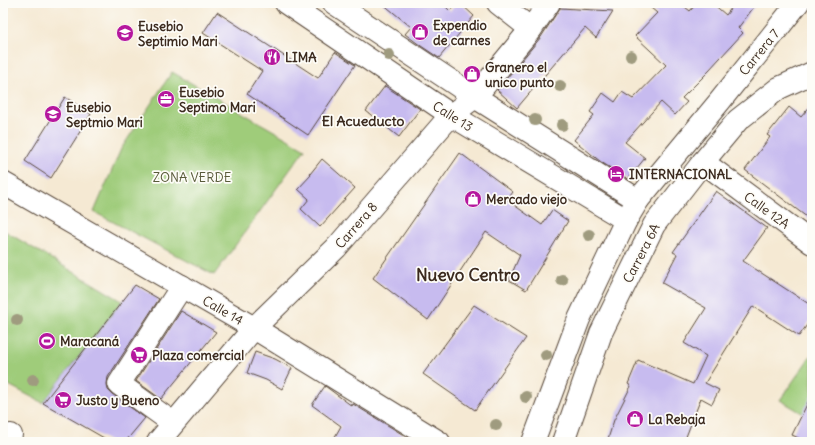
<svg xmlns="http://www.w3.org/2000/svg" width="815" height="445" font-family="Delius,sans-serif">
	<rect width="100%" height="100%" fill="#fdfcf7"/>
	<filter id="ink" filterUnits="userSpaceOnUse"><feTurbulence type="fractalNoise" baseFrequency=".025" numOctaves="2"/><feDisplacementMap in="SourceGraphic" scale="8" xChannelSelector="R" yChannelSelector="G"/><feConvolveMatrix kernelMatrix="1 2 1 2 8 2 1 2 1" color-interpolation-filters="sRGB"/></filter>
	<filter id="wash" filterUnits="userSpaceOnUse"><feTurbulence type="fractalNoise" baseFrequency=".012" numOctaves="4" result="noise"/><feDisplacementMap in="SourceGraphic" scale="16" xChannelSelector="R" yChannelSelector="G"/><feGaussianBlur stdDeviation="0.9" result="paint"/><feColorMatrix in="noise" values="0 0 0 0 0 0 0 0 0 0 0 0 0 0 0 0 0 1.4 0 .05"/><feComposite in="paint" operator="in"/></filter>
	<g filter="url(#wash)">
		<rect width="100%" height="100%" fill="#f5e9d3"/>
		<g fill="#9fcc7a" stroke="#6d7b4c">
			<path d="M 172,72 L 305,149 L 214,275 L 94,212 L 121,149 Z"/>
			<path d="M 3,230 L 122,301 L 43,403 L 3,382 Z"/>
			<path d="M 812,354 L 812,419 L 780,400 Z"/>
		</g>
		<g id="blocks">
			<g fill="#c7bbef">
				<path d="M 382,3 L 442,3 L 450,11 L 457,3 L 460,3 L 474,16 L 439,58 L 421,46 L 405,34 L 411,27 Z"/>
				<path d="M 645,3 L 680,3 L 690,11 L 697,3 L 712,3 L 726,15 L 735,3 L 757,3 L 738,28 L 743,33 L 709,70 L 710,70 L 682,98 L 687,102 L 675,115 L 661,102 L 625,142 L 645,158 L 628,179 L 601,162 L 574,140 L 594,115 L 590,112 L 603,93 L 615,102 L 622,92 L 633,99 L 666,65 L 635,36 L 657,13 Z"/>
				<path d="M 560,8 L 613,11 L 596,38 L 585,28 L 517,108 L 497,90 L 541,37 Z"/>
				<path d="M 217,12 L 318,78 L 335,52 L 355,65 L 308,135 L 247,94 L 262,71 L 203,33 Z"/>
				<path d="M 385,86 L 420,109 L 399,137 L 366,111 Z"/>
				<path d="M 65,97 L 91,114 L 51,178 L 25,161 Z"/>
				<path d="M 812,104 L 812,221 L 745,170 L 770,137 L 767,135 L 789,107 L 801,117 Z"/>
				<path d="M 460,153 L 513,192 L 507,200 L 542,225 L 552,210 L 568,221 L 526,290 L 509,280 L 520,255 L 486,232 L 428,320 L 373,278 Z"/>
				<path d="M 322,159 L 355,188 L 320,227 L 301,209 L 309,199 L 298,189 L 311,175 L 310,174 Z"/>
				<path d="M 716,191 L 767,228 L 743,261 L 812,306 L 812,318 L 799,336 L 753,306 L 705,383 L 719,390 L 712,404 L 701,398 L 684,442 L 607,442 L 614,420 L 631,386 L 628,384 L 638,360 L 693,384 L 706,356 L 684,343 L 706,308 L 662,283 L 677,254 L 673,252 Z"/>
				<path d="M 135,285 L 159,299 L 108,377 L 107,384 L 108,390 L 112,394 L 145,418 L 125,442 L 111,442 L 43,403 Z"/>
				<path d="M 474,305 L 526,338 L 475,410 L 423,374 Z"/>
				<path d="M 181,311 L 216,332 L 161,399 L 136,381 Z"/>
				<path d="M 255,352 L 275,359 L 292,368 L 282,389 L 266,380 L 247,373 Z"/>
				<path d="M 325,386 L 352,406 L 353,404 L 415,442 L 332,442 L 341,426 L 312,405 Z"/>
				<path d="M 812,394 L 812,442 L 807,442 L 792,435 Z"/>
			</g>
		</g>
	</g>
	<g filter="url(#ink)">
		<use href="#blocks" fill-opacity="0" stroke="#574739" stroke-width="1"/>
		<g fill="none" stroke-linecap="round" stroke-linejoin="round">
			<g stroke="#574739" stroke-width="24">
				<g id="minor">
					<path d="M 286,3 L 451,115 L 626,220"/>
					<path d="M 334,3 L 475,97 L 638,200"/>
					<path d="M 498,3 L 531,29"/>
					<path d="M 703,162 L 812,243"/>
					<path d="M 3,183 L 254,328 L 439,442"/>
					<path d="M 173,423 L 119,384 L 182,286"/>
					<path d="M 5,442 L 11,435"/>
					<path d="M 158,442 L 254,328 L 336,248 L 451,115 L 475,97 L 531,29 L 549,3"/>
					<path d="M 533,442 L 579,319 L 626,220 L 638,200 L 720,101 L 798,3"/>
					<path d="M 563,442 L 601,333 L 654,225 L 703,162 L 738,120 L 779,88 L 812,73"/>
				</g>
			</g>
			<use href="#minor" stroke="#fff" stroke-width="22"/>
		</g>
		<g fill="#9f9b7f">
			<circle cx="389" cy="55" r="6"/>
			<circle cx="631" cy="56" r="6"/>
			<circle cx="560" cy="86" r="6"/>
			<circle cx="535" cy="120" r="6"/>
			<circle cx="562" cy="125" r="6"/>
			<circle cx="589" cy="235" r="6"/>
			<circle cx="562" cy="280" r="6"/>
			<circle cx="17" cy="320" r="6"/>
			<circle cx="48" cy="343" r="6"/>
			<circle cx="546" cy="355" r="6"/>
			<circle cx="33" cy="380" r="6"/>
			<circle cx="526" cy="397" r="6"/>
			<circle cx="496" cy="425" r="6"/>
		</g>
	</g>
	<defs>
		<g id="shop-disc" transform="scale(0.9)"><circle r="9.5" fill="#b5179e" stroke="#fdfcf7"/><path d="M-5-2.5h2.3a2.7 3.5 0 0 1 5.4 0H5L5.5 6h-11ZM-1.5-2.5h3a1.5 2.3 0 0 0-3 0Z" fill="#fff"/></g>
		<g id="school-disc" transform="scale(0.9)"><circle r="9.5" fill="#b5179e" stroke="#fdfcf7"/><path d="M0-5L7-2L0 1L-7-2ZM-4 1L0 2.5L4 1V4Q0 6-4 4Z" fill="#fff"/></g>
		<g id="restaurant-disc" transform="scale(0.9)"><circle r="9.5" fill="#b5179e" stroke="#fdfcf7"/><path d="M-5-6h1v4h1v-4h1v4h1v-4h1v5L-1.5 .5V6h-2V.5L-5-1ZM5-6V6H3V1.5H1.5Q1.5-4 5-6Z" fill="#fff"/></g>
		<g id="office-disc" transform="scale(0.9)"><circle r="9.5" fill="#b5179e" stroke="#fdfcf7"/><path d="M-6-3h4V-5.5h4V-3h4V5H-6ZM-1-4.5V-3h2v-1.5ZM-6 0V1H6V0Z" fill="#fff"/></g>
		<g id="hotel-disc" transform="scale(0.9)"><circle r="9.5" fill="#b5179e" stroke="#fdfcf7"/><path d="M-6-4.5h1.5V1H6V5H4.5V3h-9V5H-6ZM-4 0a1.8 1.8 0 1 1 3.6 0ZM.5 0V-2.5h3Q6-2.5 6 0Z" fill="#fff"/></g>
		<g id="stadium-disc" transform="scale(0.9)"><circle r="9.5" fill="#b5179e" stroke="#fdfcf7"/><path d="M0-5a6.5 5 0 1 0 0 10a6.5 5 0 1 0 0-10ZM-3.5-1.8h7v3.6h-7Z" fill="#fff"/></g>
		<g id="supermarket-disc" transform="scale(0.9)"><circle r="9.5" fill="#b5179e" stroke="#fdfcf7"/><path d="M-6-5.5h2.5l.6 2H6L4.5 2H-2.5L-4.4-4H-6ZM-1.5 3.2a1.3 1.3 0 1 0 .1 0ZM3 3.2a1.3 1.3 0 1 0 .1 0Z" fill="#fff"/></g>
	</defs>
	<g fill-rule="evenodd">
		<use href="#shop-disc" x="420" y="32"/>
		<use href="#school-disc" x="125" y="33"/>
		<use href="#restaurant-disc" x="272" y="57"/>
		<use href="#shop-disc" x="472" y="74"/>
		<use href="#office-disc" x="166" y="99"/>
		<use href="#school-disc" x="53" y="114"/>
		<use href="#hotel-disc" x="616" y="174"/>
		<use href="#shop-disc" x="473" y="199"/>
		<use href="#stadium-disc" x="47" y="341"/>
		<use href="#supermarket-disc" x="139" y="355"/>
		<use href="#supermarket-disc" x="63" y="400"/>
		<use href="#shop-disc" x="635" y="419"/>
	</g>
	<g text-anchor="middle" stroke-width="3.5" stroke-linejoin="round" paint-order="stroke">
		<g font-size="13" font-weight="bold" fill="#3b2a1e" stroke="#fdfcf7" text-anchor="start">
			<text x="433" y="30">Expendio<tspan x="433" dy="15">de carnes</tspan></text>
			<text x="138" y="31">Eusebio<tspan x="138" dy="15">Septimio Mari</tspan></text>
			<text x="285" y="62">LIMA</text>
			<text x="485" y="72">Granero el<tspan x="485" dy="15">unico punto</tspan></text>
			<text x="179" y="97">Eusebio<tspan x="179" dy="15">Septimo Mari</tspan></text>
			<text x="66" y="112">Eusebio<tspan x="66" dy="15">Septmio Mari</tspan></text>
			<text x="629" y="179">INTERNACIONAL</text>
			<text x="486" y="204">Mercado viejo</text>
			<text x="60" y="346">Maracaná</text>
			<text x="152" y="360">Plaza comercial</text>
			<text x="76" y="405">Justo y Bueno</text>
			<text x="648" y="424">La Rebaja</text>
		</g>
		<g font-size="13" fill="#3b2a1e" stroke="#fdfcf7">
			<text transform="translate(759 52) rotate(-51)" y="5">Carrera 7</text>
			<text transform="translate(453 116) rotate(32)" y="5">Calle 13</text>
			<text transform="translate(767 210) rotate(36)" y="5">Calle 12A</text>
			<text transform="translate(356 225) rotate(-49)" y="5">Carrera 8</text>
			<text transform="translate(641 253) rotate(-63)" y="5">Carrera 6A</text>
			<text transform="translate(223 310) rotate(30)" y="5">Calle 14</text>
		</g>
		<g font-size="13" fill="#595b3a" stroke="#fdfcf7">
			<text x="192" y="182">ZONA VERDE</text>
		</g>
		<g font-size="14" font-weight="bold" fill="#3b2a1e" stroke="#fdfcf7">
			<text x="363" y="126">El Acueducto</text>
		</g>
		<g font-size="17" font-weight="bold" fill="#3b2a1e" stroke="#fdfcf7">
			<text x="468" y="281">Nuevo Centro</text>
		</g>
	</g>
	<rect width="815" height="445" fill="none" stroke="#fdfcf7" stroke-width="16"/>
</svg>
